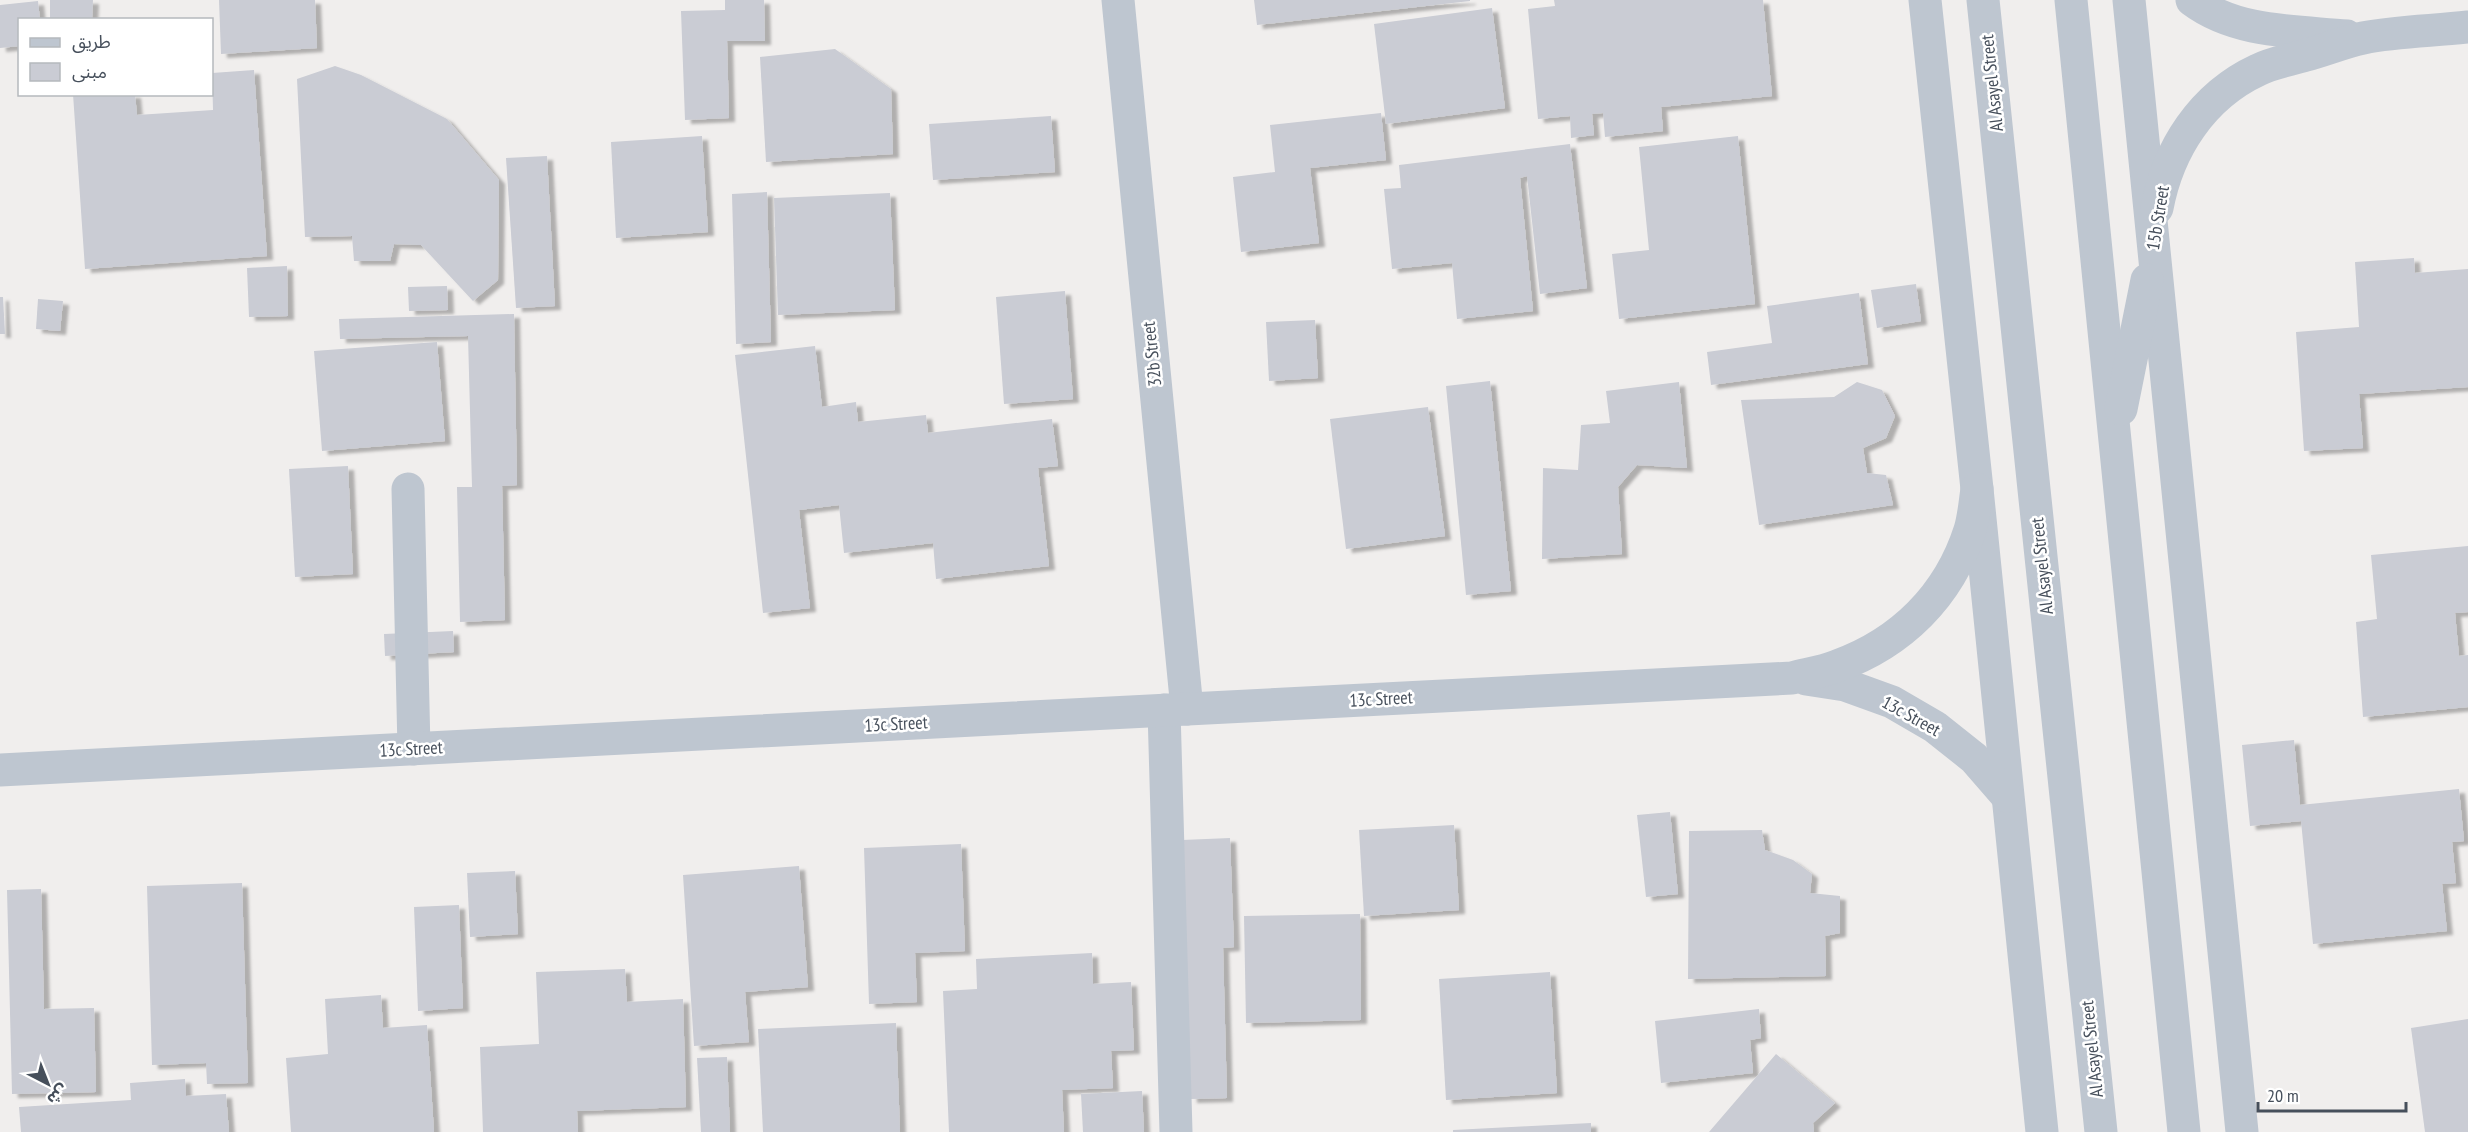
<svg xmlns="http://www.w3.org/2000/svg" width="2468" height="1132" font-family="'PT Sans Narrow','Noto Sans Arabic',sans-serif">
	<defs>
		<filter id="shadow"><feDropShadow dx="6" dy="4" stdDeviation="1.5" flood-color="#0004"/></filter>
	</defs>
	<rect width="100%" height="100%" fill="#f0eeed"/>
	<g fill="#caccd4" filter="url(#shadow)">
		<path d="M 50,0 L 93,0 L 92,20 L 50,20 Z"/>
		<path d="M 219,0 L 315,0 L 317,48 L 221,54 Z"/>
		<path d="M 725,0 L 764,0 L 765,41 L 727,41 L 729,118 L 685,120 L 681,11 L 725,10 Z"/>
		<path d="M 1254,0 L 1470,0 L 1470,1 L 1257,25 Z"/>
		<path d="M 1554,0 L 1763,0 L 1772,96 L 1661,107 L 1663,131 L 1605,137 L 1603,113 L 1592,114 L 1594,135 L 1571,138 L 1570,116 L 1538,119 L 1528,9 L 1555,6 Z"/>
		<path d="M 38,1 L 40,20 L 20,20 L 20,46 L 0,48 L 0,5 Z"/>
		<path d="M 1492,8 L 1505,108 L 1386,124 L 1374,24 Z"/>
		<path d="M 835,49 L 891,89 L 893,154 L 766,162 L 760,57 Z"/>
		<path d="M 335,66 L 361,75 L 447,119 L 499,180 L 498,280 L 473,301 L 421,245 L 394,244 L 390,261 L 354,261 L 352,236 L 305,237 L 297,79 Z"/>
		<path d="M 254,70 L 267,256 L 85,269 L 73,94 L 135,94 L 137,115 L 213,110 L 212,73 Z"/>
		<path d="M 1381,113 L 1386,160 L 1310,168 L 1319,243 L 1241,252 L 1233,177 L 1275,172 L 1270,125 Z"/>
		<path d="M 1051,116 L 1055,172 L 933,180 L 929,124 Z"/>
		<path d="M 702,136 L 708,232 L 616,238 L 611,142 Z"/>
		<path d="M 1738,136 L 1755,304 L 1619,319 L 1612,254 L 1649,250 L 1639,147 Z"/>
		<path d="M 1570,144 L 1587,288 L 1540,294 L 1527,176 L 1520,178 L 1533,311 L 1457,319 L 1452,263 L 1392,269 L 1384,189 L 1401,188 L 1399,165 Z"/>
		<path d="M 547,156 L 555,306 L 516,308 L 506,158 Z"/>
		<path d="M 767,192 L 771,342 L 736,344 L 732,194 Z"/>
		<path d="M 890,193 L 895,310 L 778,315 L 774,198 Z"/>
		<path d="M 2414,258 L 2415,273 L 2468,269 L 2468,387 L 2359,394 L 2363,448 L 2304,451 L 2296,332 L 2359,327 L 2355,262 Z"/>
		<path d="M 287,266 L 288,316 L 249,317 L 247,268 Z"/>
		<path d="M 1916,284 L 1921,321 L 1877,328 L 1871,290 Z"/>
		<path d="M 447,286 L 448,310 L 409,311 L 408,287 Z"/>
		<path d="M 1065,291 L 1073,399 L 1004,404 L 996,297 Z"/>
		<path d="M 1859,293 L 1868,364 L 1711,385 L 1707,352 L 1772,343 L 1767,306 Z"/>
		<path d="M 0,297 L 3,297 L 5,334 L 0,334 Z"/>
		<path d="M 38,299 L 63,301 L 60,331 L 36,329 Z"/>
		<path d="M 514,314 L 517,485 L 502,486 L 505,620 L 460,622 L 457,487 L 472,487 L 468,336 L 340,339 L 339,319 Z"/>
		<path d="M 1315,320 L 1318,378 L 1269,381 L 1266,322 Z"/>
		<path d="M 437,342 L 445,441 L 322,451 L 314,351 Z"/>
		<path d="M 815,346 L 822,407 L 856,402 L 858,422 L 926,415 L 928,433 L 1052,419 L 1058,466 L 1038,468 L 1049,566 L 936,579 L 933,543 L 844,553 L 839,505 L 799,510 L 810,608 L 763,613 L 735,355 Z"/>
		<path d="M 1490,381 L 1511,591 L 1466,595 L 1446,386 Z"/>
		<path d="M 1679,382 L 1687,468 L 1637,465 L 1618,487 L 1622,554 L 1542,559 L 1543,468 L 1578,470 L 1581,425 L 1610,423 L 1606,391 Z"/>
		<path d="M 1857,382 L 1882,390 L 1895,416 L 1886,438 L 1863,448 L 1867,473 L 1886,475 L 1893,505 L 1759,525 L 1741,400 L 1834,397 Z"/>
		<path d="M 1428,407 L 1445,536 L 1346,549 L 1330,419 Z"/>
		<path d="M 348,466 L 353,574 L 295,577 L 289,469 Z"/>
		<path d="M 2468,546 L 2468,612 L 2455,613 L 2459,656 L 2468,655 L 2468,707 L 2363,717 L 2356,622 L 2377,619 L 2371,555 Z"/>
		<path d="M 453,631 L 454,652 L 385,656 L 384,634 Z"/>
		<path d="M 2294,740 L 2300,805 L 2459,789 L 2464,841 L 2452,842 L 2456,883 L 2442,884 L 2447,931 L 2313,944 L 2301,821 L 2250,826 L 2242,745 Z"/>
		<path d="M 1670,812 L 1678,894 L 1646,897 L 1637,815 Z"/>
		<path d="M 1454,825 L 1459,910 L 1364,916 L 1359,830 Z"/>
		<path d="M 1762,830 L 1765,850 L 1793,860 L 1812,874 L 1810,893 L 1840,896 L 1840,933 L 1825,936 L 1826,976 L 1688,979 L 1689,831 Z"/>
		<path d="M 1230,838 L 1234,947 L 1223,948 L 1227,1098 L 1191,1099 L 1182,840 Z"/>
		<path d="M 961,844 L 965,951 L 915,953 L 917,1002 L 869,1004 L 864,848 Z"/>
		<path d="M 799,866 L 808,987 L 745,992 L 749,1042 L 694,1046 L 683,875 Z"/>
		<path d="M 515,871 L 518,934 L 470,937 L 467,873 Z"/>
		<path d="M 242,883 L 248,1083 L 207,1084 L 206,1063 L 152,1065 L 147,886 Z"/>
		<path d="M 41,889 L 44,1009 L 94,1008 L 96,1092 L 12,1094 L 7,890 Z"/>
		<path d="M 459,905 L 463,1008 L 418,1011 L 414,907 Z"/>
		<path d="M 1360,914 L 1361,1020 L 1246,1023 L 1244,916 Z"/>
		<path d="M 1092,953 L 1093,984 L 1131,982 L 1134,1050 L 1111,1051 L 1113,1088 L 1062,1090 L 1064,1132 L 949,1132 L 943,991 L 977,989 L 976,959 Z"/>
		<path d="M 625,969 L 627,1002 L 683,999 L 686,1107 L 577,1111 L 578,1132 L 483,1132 L 480,1047 L 539,1044 L 536,972 Z"/>
		<path d="M 1550,972 L 1557,1093 L 1446,1100 L 1439,979 Z"/>
		<path d="M 381,995 L 383,1028 L 427,1025 L 434,1132 L 291,1132 L 286,1058 L 328,1054 L 325,999 Z"/>
		<path d="M 1759,1009 L 1761,1038 L 1750,1040 L 1753,1073 L 1661,1083 L 1655,1021 Z"/>
		<path d="M 2468,1019 L 2468,1132 L 2425,1132 L 2411,1028 Z"/>
		<path d="M 896,1023 L 900,1132 L 763,1132 L 758,1029 Z"/>
		<path d="M 1776,1054 L 1835,1103 L 1813,1123 L 1814,1132 L 1709,1132 Z"/>
		<path d="M 727,1057 L 730,1132 L 701,1132 L 697,1058 Z"/>
		<path d="M 185,1079 L 186,1096 L 226,1094 L 229,1132 L 21,1132 L 19,1107 L 131,1100 L 130,1083 Z"/>
		<path d="M 1142,1091 L 1144,1132 L 1083,1132 L 1081,1094 Z"/>
		<path d="M 1591,1123 L 1591,1132 L 1453,1132 L 1453,1130 Z"/>
	</g>
	<g fill="none" stroke-linecap="round" stroke-linejoin="round">
		<g stroke="#bec6d0" stroke-width="33">
			<path d="M 1118,0 L 1187,709"/>
			<path d="M 1925,0 L 1977,489 L 2042,1132"/>
			<path d="M 1983,0 L 2101,1132"/>
			<path d="M 2071,0 L 2184,1132"/>
			<path d="M 2129,0 L 2242,1132"/>
			<path d="M 2192,0 C 2236,33 2294,31 2347,36"/>
			<path d="M 2157,208 C 2168,149 2202,96 2258,70 C 2272,63 2290,60 2306,55 C 2325,50 2344,42 2363,38 C 2397,31 2434,31 2468,27"/>
			<path d="M 2121,409 L 2147,280"/>
			<path d="M 408,489 L 414,749"/>
			<path d="M 1806,679 L 1845,685 L 1892,702 L 1935,727 L 1974,758 L 2007,796"/>
			<path d="M 1164,710 L 1176,1132"/>
			<path d="M 0,770 L 1792,678 C 1807,674 1822,672 1837,666 C 1901,643 1949,596 1970,530 C 1974,517 1975,502 1977,489"/>
		</g>
	</g>
	<g text-anchor="middle" stroke-width="5" stroke-linejoin="round" paint-order="stroke">
		<g font-size="18" fill="#464f5b" stroke="#fff">
			<text transform="translate(1992 83) rotate(-96)" y="6">Al Asayel Street</text>
			<text transform="translate(2158 218) rotate(-81)" y="6">15b Street</text>
			<text transform="translate(1152 354) rotate(-96)" y="6">32b Street</text>
			<text transform="translate(2042 566) rotate(-96)" y="6">Al Asayel Street</text>
			<text transform="translate(1381 699) rotate(-3)" y="6">13c Street</text>
			<text transform="translate(1911 716) rotate(29)" y="6">13c Street</text>
			<text transform="translate(896 724) rotate(-3)" y="6">13c Street</text>
			<text transform="translate(411 749) rotate(-3)" y="6">13c Street</text>
			<text transform="translate(2092 1049) rotate(-96)" y="6">Al Asayel Street</text>
		</g>
	</g>
	<rect x="18" y="18" width="195" height="78" fill="#ffffff" stroke="#b5b9bd" stroke-width="1.5"/>
	<rect x="30" y="38" width="30" height="9" fill="#bec6d0" stroke="#b5b9bd" stroke-width="1.5"/>
	<text x="72" y="48" font-size="18" fill="#464f5b">طريق</text>
	<rect x="30" y="63" width="30" height="18" fill="#caccd4" stroke="#b5b9bd" stroke-width="1.5"/>
	<text x="72" y="78" font-size="18" fill="#464f5b">مبنى</text>
	<g transform="translate(48 1084) rotate(138)" stroke="#ffffff" stroke-width="4.5" paint-order="stroke">
	<path d="M0-4.5L10 22L0 15L-10 22Z" fill="#464f5b"/>
	<text y="-9" font-size="16" font-weight="bold" text-anchor="middle" fill="#464f5b">ش</text>
	</g>
	<path d="M2258 1102v9h148v-9" fill="none" stroke="#464f5b" stroke-width="3"/>
	<text x="2267" y="1102" font-size="18" fill="#464f5b" stroke="#ffffff" stroke-width="4.5" paint-order="stroke">20 m</text>
</svg>
